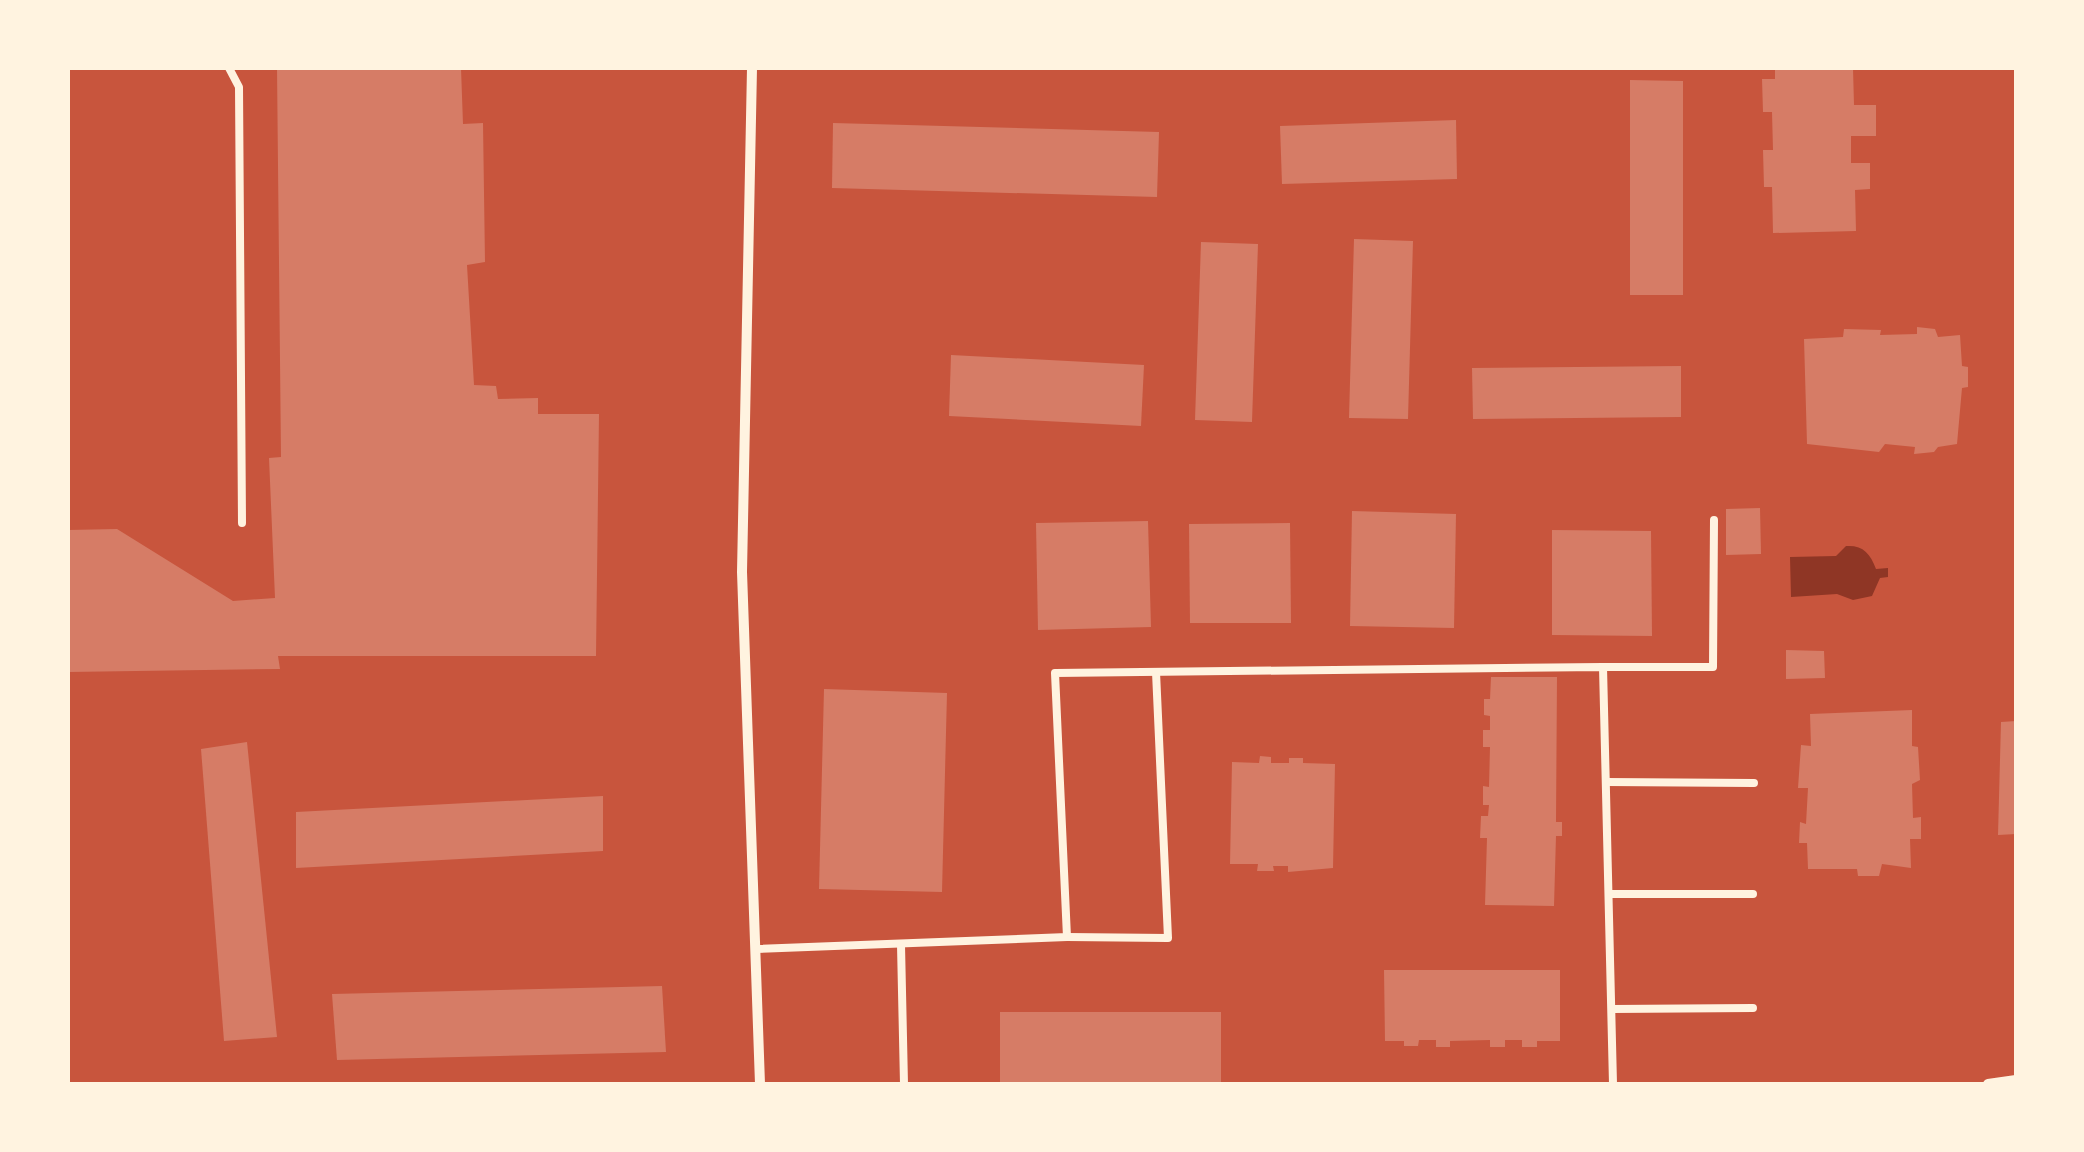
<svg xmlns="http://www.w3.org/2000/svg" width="2084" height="1152" font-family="Raleway,sans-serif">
	<rect width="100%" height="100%" fill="#c8553d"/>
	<path fill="#8f3625" d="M 1846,546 C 1863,545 1870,553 1876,569 L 1888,568 L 1888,577 L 1880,578 L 1872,596 L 1853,600 L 1837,594 L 1791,597 L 1790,557 L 1836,556 Z"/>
	<g fill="#d67c66">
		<path d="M 277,68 L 461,68 L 463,124 L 483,123 L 485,262 L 467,265 L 474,385 L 496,386 L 498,399 L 538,398 L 538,414 L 599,414 L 596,656 L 278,656 L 280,669 L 68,672 L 68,530 L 117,529 L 233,601 L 275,598 L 269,458 L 281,457 Z"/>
		<path d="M 1775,68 L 1853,68 L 1854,105 L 1876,105 L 1876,136 L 1851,136 L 1851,163 L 1870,163 L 1870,189 L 1855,190 L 1856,231 L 1773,233 L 1772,187 L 1764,187 L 1763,150 L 1773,150 L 1772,112 L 1763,112 L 1762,79 L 1775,79 Z"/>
		<path d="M 1630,80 L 1683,81 L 1683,295 L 1630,295 Z"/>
		<path d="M 1456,120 L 1457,179 L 1282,184 L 1280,126 Z"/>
		<path d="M 833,123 L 1159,132 L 1157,197 L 832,188 Z"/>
		<path d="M 1354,239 L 1413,241 L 1408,419 L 1349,418 Z"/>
		<path d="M 1201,242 L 1258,244 L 1252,422 L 1195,420 Z"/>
		<path d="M 1917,327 L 1935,329 L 1938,337 L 1960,335 L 1962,366 L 1968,367 L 1968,387 L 1962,388 L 1957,444 L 1938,447 L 1934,452 L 1914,454 L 1915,447 L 1885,444 L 1879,452 L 1807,444 L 1804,339 L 1843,337 L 1844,329 L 1881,330 L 1880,335 L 1917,334 Z"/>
		<path d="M 951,355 L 1144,365 L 1141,426 L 949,416 Z"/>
		<path d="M 1681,366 L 1681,417 L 1473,419 L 1472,368 Z"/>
		<path d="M 1760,508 L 1761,554 L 1726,555 L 1726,509 Z"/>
		<path d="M 1352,511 L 1456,514 L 1454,628 L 1350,626 Z"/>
		<path d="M 1148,521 L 1151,627 L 1038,630 L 1036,523 Z"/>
		<path d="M 1290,523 L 1291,623 L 1190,623 L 1189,524 Z"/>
		<path d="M 1552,530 L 1651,531 L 1652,636 L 1552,635 Z"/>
		<path d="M 1786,650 L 1824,651 L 1825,678 L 1786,679 Z"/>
		<path d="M 1491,677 L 1557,677 L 1556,822 L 1562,822 L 1562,836 L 1556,836 L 1554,906 L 1485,905 L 1487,838 L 1480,838 L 1481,816 L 1488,816 L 1489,805 L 1483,805 L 1483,786 L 1489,787 L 1490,747 L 1483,747 L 1483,730 L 1490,730 L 1490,716 L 1484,715 L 1484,699 L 1490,699 Z"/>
		<path d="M 824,689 L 947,693 L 942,892 L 819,889 Z"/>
		<path d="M 1912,710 L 1912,746 L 1918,747 L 1920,780 L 1912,784 L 1913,818 L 1921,817 L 1921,839 L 1910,839 L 1911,868 L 1882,864 L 1879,876 L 1858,876 L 1857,869 L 1808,869 L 1807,843 L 1799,843 L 1800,822 L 1806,824 L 1808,788 L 1798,788 L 1801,745 L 1811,746 L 1810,714 Z"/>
		<path d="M 2016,721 L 2016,834 L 1998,835 L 2001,722 Z"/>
		<path d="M 247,742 L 277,1037 L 224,1041 L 201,749 Z"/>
		<path d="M 1260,756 L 1271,757 L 1271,763 L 1289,763 L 1289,758 L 1303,758 L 1303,763 L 1335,764 L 1333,868 L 1288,872 L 1288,866 L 1273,866 L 1274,871 L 1257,871 L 1258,864 L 1230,864 L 1232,762 L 1259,763 Z"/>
		<path d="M 603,796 L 603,851 L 296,868 L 296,812 Z"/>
		<path d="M 1384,970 L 1560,970 L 1560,1041 L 1537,1041 L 1537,1047 L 1522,1047 L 1522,1040 L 1505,1040 L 1505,1047 L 1490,1047 L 1490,1040 L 1450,1041 L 1450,1047 L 1436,1047 L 1436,1040 L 1419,1040 L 1418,1046 L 1404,1046 L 1404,1041 L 1385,1041 Z"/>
		<path d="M 662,986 L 666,1052 L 337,1060 L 332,994 Z"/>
		<path d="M 1000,1012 L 1221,1012 L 1221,1084 L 1000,1083 Z"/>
	</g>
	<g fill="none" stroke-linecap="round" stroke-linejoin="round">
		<g stroke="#fff3e0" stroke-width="8">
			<path d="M 229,68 L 239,87 L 242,523"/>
			<path d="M 1603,667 L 1713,667 L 1714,520"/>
			<path d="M 1606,782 L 1754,783"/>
			<path d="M 1609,894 L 1753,894"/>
			<path d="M 1067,937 L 1168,938 L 1156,672"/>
			<path d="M 901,945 L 904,1084"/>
			<path d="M 755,949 L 1067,937 L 1055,673 L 1603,667 L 1613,1084"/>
			<path d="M 1612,1009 L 1753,1008"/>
		</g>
		<g stroke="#fff3e0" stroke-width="10">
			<path d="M 752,68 L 742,572 L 760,1084"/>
			<path d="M 1988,1084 L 2016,1080"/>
		</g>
	</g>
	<rect width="2084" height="1152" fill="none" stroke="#fff3e0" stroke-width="140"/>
</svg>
